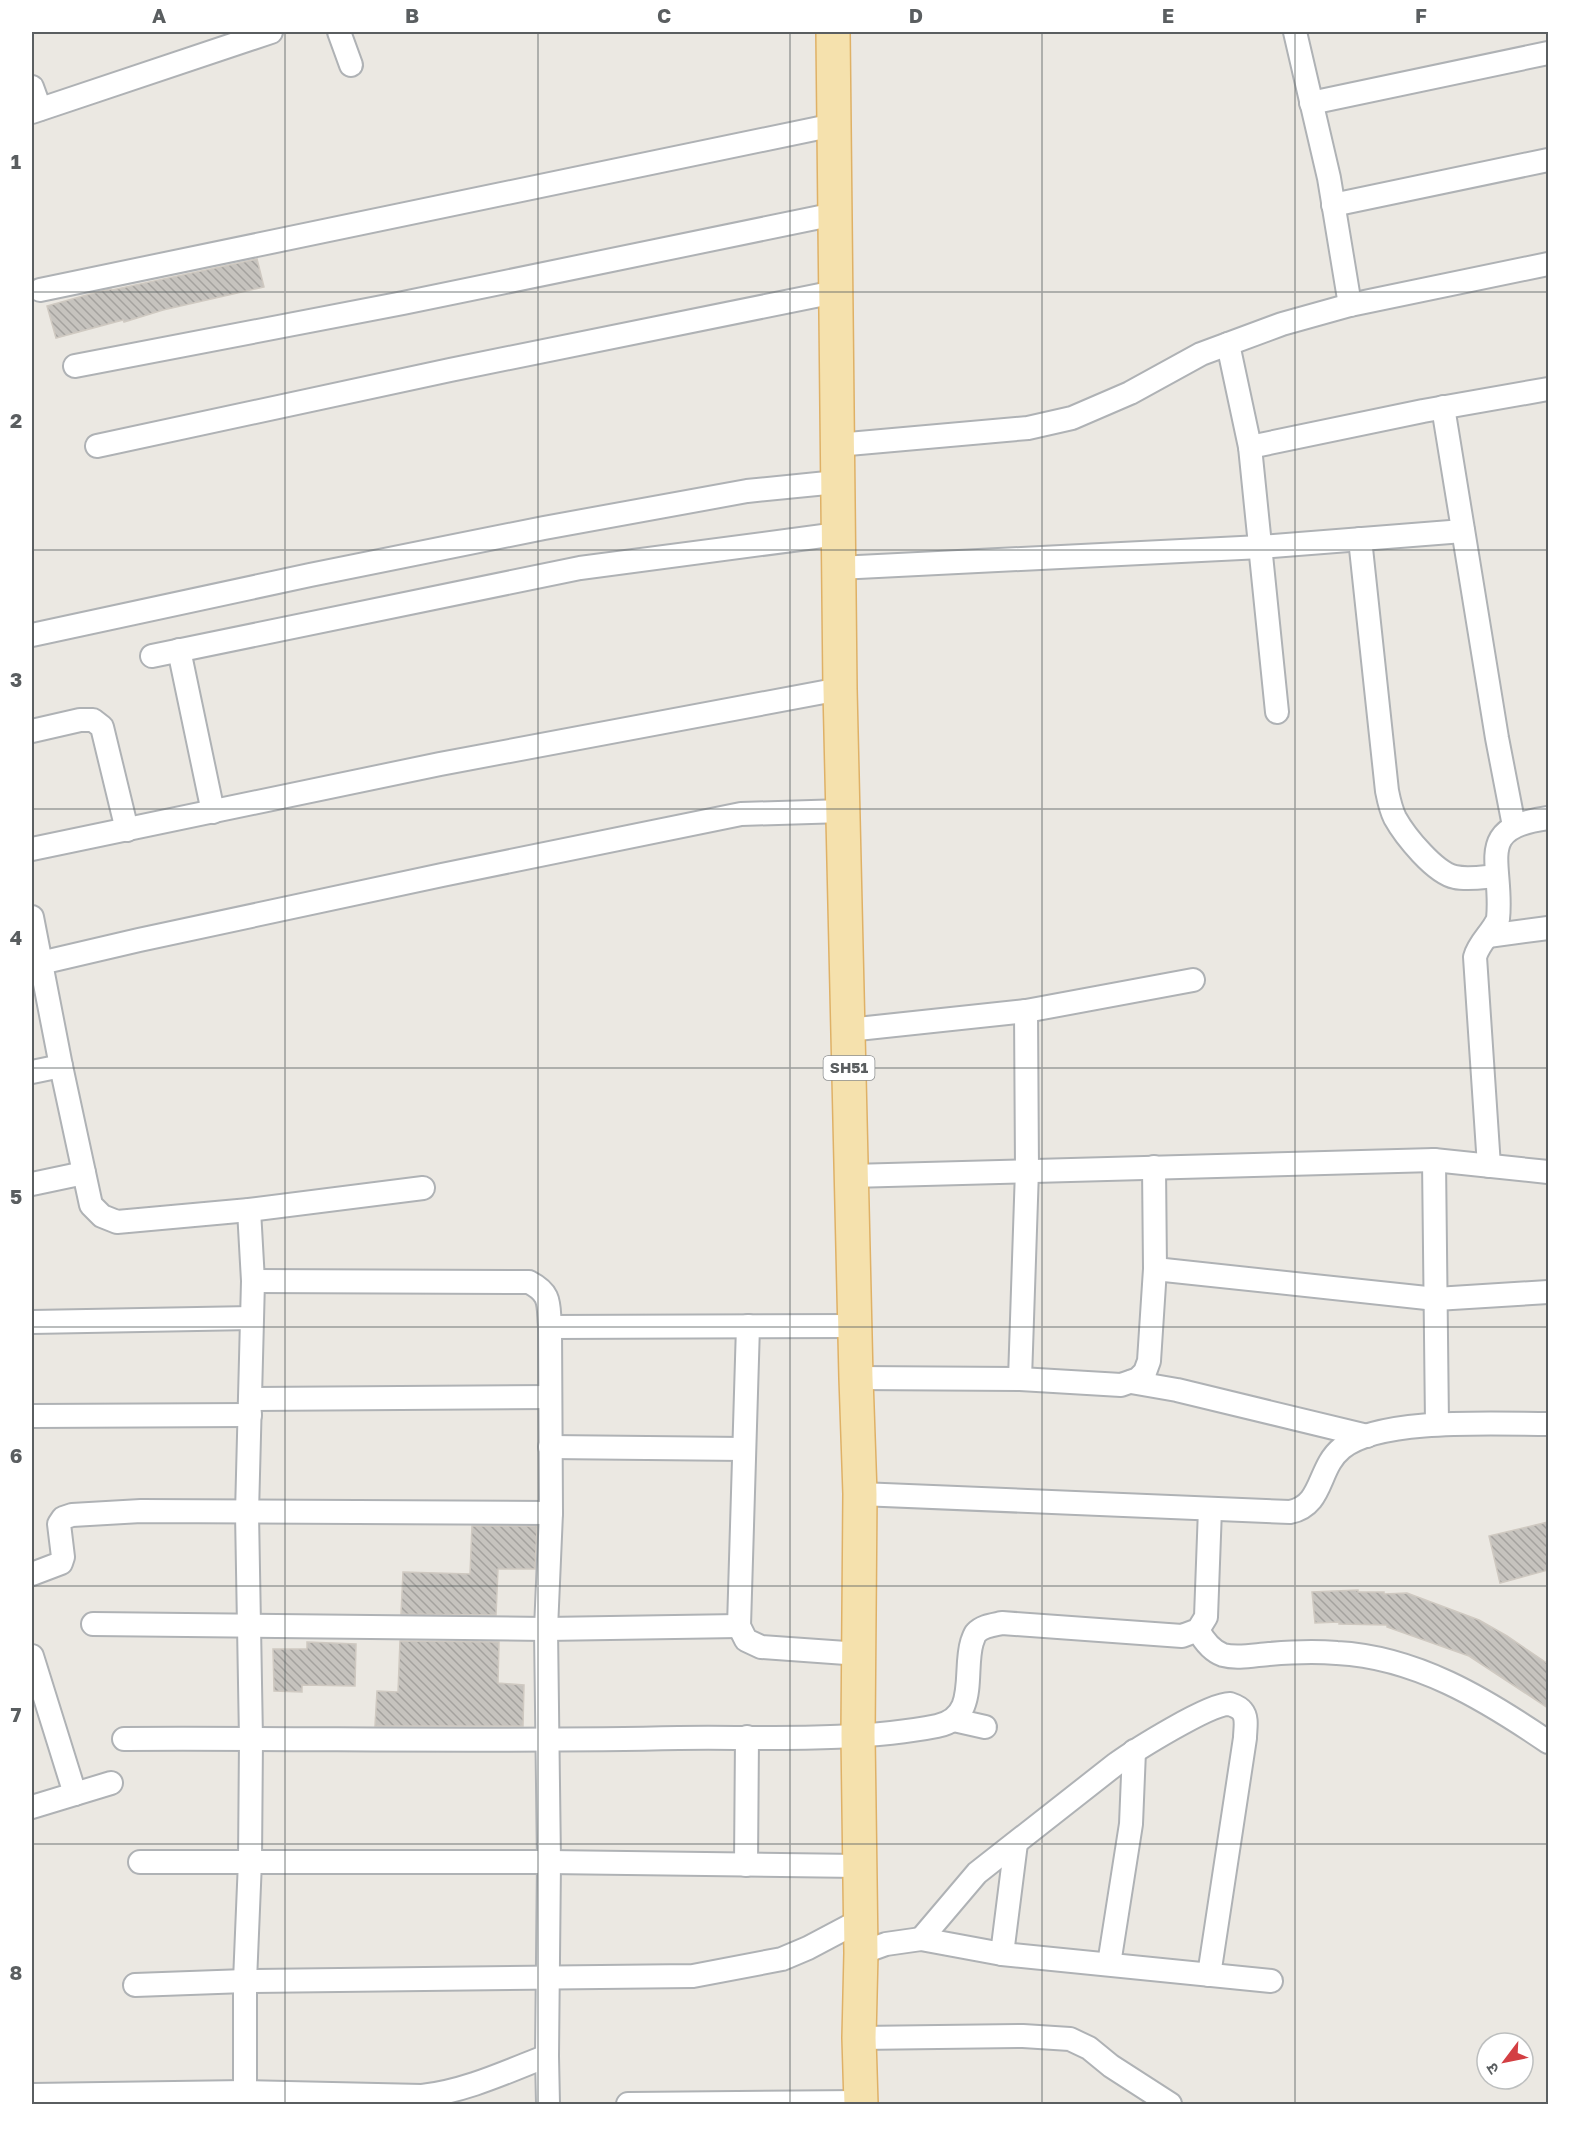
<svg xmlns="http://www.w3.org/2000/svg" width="1580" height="2136" font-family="'Golos Text','Noto Sans Devanagari',sans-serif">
	<defs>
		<pattern id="building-back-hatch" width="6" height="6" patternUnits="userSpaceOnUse" patternTransform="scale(1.5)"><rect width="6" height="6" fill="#c6c3be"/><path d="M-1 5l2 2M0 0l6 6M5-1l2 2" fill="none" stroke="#a4a29e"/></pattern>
	</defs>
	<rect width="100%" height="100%" fill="#ebe8e2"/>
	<g fill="url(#building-back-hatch)" stroke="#cfc9c1" stroke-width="1.5">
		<path d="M 257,259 L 264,287 L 163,310 L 124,322 L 123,320 L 56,338 L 47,306 L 101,291 L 111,289 L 112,290 Z"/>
		<path d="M 1548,1522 L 1548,1570 L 1500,1583 L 1489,1536 Z"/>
		<path d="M 472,1526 L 537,1526 L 535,1569 L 498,1569 L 496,1615 L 401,1614 L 403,1572 L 470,1574 Z"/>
		<path d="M 1358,1590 L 1358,1592 L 1384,1592 L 1384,1594 L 1407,1593 L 1479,1620 L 1507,1636 L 1548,1664 L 1548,1708 L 1469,1656 L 1387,1627 L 1387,1625 L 1339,1624 L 1339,1622 L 1315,1623 L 1312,1592 Z"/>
		<path d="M 400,1641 L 499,1642 L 498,1683 L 524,1685 L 523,1726 L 375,1726 L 377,1691 L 398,1692 Z"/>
		<path d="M 307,1642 L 356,1644 L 355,1686 L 302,1685 L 302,1692 L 274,1691 L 273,1649 L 307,1649 Z"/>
	</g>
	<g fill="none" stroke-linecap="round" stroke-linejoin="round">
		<g stroke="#afb2b5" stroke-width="26">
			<g id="minor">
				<path d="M 339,32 L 351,65"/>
				<path d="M 1295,32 L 1329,178 L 1350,305"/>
				<path d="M 32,87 L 40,109"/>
				<path d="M 1311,103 L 1548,53"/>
				<path d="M 32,112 L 271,32"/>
				<path d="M 1333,205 L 1548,160"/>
				<path d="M 40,290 L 834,125"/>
				<path d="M 1228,344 L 1250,447 L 1277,712"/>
				<path d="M 75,366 L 403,303 L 835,214"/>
				<path d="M 1443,407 L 1497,738 L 1514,826"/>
				<path d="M 837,445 L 1028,428 L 1072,418 L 1130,393 L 1201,354 L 1282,324 L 1350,305 L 1548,264"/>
				<path d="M 97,446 L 450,370 L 835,292"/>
				<path d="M 1250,447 L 1423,411 L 1548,389"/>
				<path d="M 1360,539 L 1387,791 C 1389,801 1391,810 1395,818 C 1405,836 1435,873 1455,877 C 1468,880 1484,877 1497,876"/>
				<path d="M 838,568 L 1261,547 L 1463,531"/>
				<path d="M 32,635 L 310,575 L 544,528 L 747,491 L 837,482"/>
				<path d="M 179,650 L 213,812"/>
				<path d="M 152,656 L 580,568 L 838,534"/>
				<path d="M 32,731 L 80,720 L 93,720 L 102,727 L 127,830"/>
				<path d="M 32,849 L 440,764 L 840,689"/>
				<path d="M 32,917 L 61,1066 L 91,1205 L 102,1216 L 117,1222 L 249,1210 L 423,1188"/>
				<path d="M 1488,936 L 1548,928"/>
				<path d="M 32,965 L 139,940 L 442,875 L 741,814 L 844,811"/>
				<path d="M 848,1030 L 1026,1011 L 1193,980"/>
				<path d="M 32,1072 L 61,1066"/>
				<path d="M 1434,1160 L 1437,1424"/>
				<path d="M 1489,1166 L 1475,957 C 1479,942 1492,933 1498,919 C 1504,863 1472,828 1548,818"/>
				<path d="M 851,1176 L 1434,1160 L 1548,1172"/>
				<path d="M 32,1184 L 84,1173"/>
				<path d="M 1155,1269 L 1436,1299 L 1548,1292"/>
				<path d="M 253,1281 L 529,1282 C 552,1294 548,1304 550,1327 L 551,1513 L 546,1629 L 549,1862 L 547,2056 L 548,2104"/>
				<path d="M 32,1322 L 252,1318"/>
				<path d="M 748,1326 L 739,1626 L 746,1640 L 761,1647 L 860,1654"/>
				<path d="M 550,1327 L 855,1326"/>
				<path d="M 856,1378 L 1020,1379 L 1121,1385 L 1138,1379 L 1145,1372 L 1149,1361 L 1155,1269 L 1154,1167"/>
				<path d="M 1020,1379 L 1027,1170 L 1026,1011"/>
				<path d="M 1131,1382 L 1177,1390 L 1367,1436"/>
				<path d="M 250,1399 L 550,1397"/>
				<path d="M 32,1416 L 250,1415"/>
				<path d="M 550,1447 L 744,1449"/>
				<path d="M 860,1494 L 1290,1512 C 1324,1505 1317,1468 1342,1448 C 1380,1417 1499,1424 1548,1424"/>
				<path d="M 32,1574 L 61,1563 L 63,1557 L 59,1524 L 63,1518 L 72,1515 L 141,1511 L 551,1513"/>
				<path d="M 93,1624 L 546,1629 L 739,1626"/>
				<path d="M 1198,1630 C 1204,1641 1212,1651 1223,1655 C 1237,1659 1255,1655 1269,1654 C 1292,1652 1314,1651 1337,1653 C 1416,1657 1485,1699 1548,1742"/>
				<path d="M 32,1656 L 75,1794"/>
				<path d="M 954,1720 L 985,1727"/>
				<path d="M 124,1739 C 309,1738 494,1742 679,1738 C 762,1737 856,1742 937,1726 C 979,1718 963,1671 972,1642 C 973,1640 974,1635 976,1633 C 982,1626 993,1625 1002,1623 L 1182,1636 L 1198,1630 L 1206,1617 L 1210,1509"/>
				<path d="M 32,1807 L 111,1783"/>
				<path d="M 140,1862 L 549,1862 L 859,1866"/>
				<path d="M 746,1865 L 747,1737"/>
				<path d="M 921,1939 L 977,1873 L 1116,1764 C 1134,1751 1210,1703 1230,1704 C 1233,1705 1240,1708 1242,1711 C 1248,1718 1245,1729 1245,1738 L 1209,1975"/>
				<path d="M 861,1953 L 886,1944 L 921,1939 L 1002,1954 L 1271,1981"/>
				<path d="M 1002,1954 L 1016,1843"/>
				<path d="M 1109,1964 L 1131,1824 L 1134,1751"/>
				<path d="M 135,1985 L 245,1981 L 693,1976 L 782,1959 L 808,1948 L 859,1921"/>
				<path d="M 859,2038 L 1023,2036 L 1070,2039 L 1089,2048 L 1111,2066 L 1170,2104"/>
				<path d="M 32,2095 L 245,2092 L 422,2096 C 466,2091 506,2072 547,2056"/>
				<path d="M 245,2104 L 245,1981 L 250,1861 L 251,1739 L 247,1513 L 253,1281 L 249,1210"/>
				<path d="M 628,2104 L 861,2102"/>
			</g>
		</g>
		<g stroke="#dfb166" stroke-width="36">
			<path id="primary" d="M 833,32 L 840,689 L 856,1378 L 860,1494 L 858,1735 L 861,1953 L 859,2038 L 861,2104"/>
		</g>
		<use href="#minor" stroke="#fff" stroke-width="22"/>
		<use href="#primary" stroke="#f5e1ad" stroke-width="33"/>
	</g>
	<path fill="none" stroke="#5a5e60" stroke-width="1.5" stroke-opacity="0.55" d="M 285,32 L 285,2104M 538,32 L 538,2104M 790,32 L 790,2104M 1042,32 L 1042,2104M 1295,32 L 1295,2104M 32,292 L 1548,292M 32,550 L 1548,550M 32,809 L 1548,809M 32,1068 L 1548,1068M 32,1327 L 1548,1327M 32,1586 L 1548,1586M 32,1844 L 1548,1844"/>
	<g text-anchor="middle" stroke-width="4.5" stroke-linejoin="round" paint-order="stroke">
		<rect fill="#fff" stroke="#8c8e90" stroke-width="1.5" x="823.5" y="1056" width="51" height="24" rx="4.5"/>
		<g font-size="15" font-weight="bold" fill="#5a5e60">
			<text x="849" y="1073">SH51</text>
		</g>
	</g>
	<rect width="1580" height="2136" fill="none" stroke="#ffffff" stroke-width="66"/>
	<g transform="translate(1505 2061) rotate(238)"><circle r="28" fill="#ffffff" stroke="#bdbfbf" stroke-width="1.5"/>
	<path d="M0-4.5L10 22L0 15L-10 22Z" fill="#d33f43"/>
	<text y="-9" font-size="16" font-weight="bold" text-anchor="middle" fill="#5a5e60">उ</text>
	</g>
	<rect x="33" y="33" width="1514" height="2070" fill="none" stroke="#5a5e60" stroke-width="2"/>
	<g font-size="20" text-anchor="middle" font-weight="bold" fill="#5a5e60">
		<text x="159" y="23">A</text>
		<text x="412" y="23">B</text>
		<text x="664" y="23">C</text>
		<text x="916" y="23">D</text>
		<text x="1168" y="23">E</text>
		<text x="1421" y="23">F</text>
		<text x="16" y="169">1</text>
		<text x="16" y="428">2</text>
		<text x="16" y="687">3</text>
		<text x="16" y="945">4</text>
		<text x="16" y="1204">5</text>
		<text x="16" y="1463">6</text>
		<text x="16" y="1722">7</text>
		<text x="16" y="1980">8</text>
	</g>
</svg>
